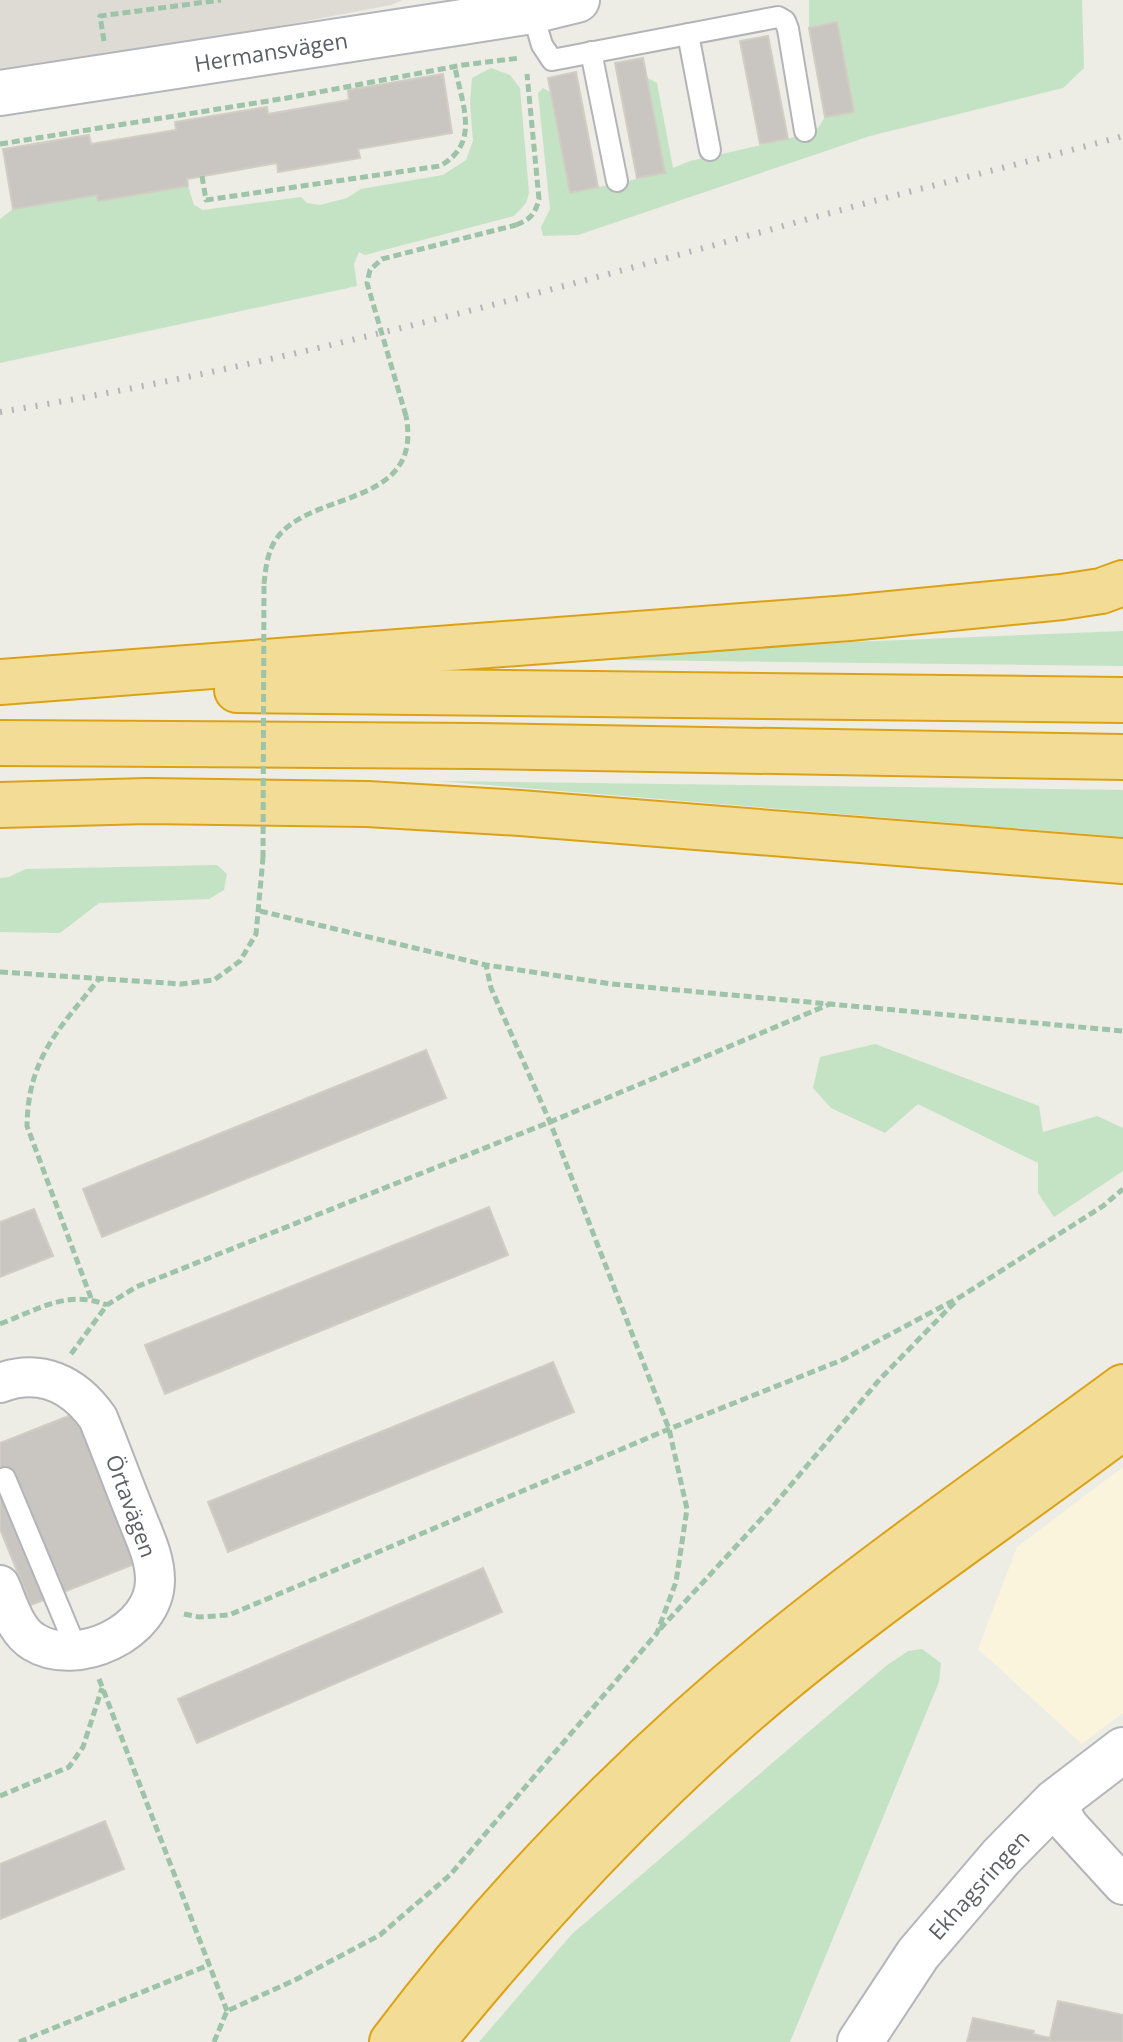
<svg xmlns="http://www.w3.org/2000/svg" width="1123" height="2042" font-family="'Open Sans',sans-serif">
	<rect width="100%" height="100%" fill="#edece5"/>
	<path fill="#faf4dc" d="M 1123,1467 L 1123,1713 L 1082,1744 L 978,1649 L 1017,1547 Z"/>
	<path fill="#dddbd3" d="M 0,0 L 403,0 L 391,5 L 131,54 L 0,71 Z"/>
	<g fill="#c3e3c4">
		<path d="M 809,0 L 1082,0 L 1084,68 L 1063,88 L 870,136 L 578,235 L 543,236 L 541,227 L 550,209 L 538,93 L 543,88 L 550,92 L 571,193 L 665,173 L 646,77 L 657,83 L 673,168 L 690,161 L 788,139 L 818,128 L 825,117 L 853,112 L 836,23 L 809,28 Z"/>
		<path d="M 491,68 L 510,75 L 520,88 L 529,193 L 526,203 L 514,216 L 365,255 L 359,252 L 354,264 L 357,286 L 0,363 L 0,219 L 13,209 L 97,195 L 98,201 L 188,186 L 194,205 L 203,210 L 301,197 L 307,203 L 320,205 L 347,198 L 361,189 L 443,175 L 466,160 L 473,141 L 470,103 L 472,78 Z"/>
		<path d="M 1123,631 L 1123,666 L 458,658 Z"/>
		<path d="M 439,781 L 1123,790 L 1123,837 Z"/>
		<path d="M 217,865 L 227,874 L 224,890 L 209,899 L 99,903 L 60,933 L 0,932 L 0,878 L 9,877 L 26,869 Z"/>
		<path d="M 875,1044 L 1039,1106 L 1043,1132 L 1097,1116 L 1123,1128 L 1123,1171 L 1054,1217 L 1038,1193 L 1038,1163 L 918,1104 L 885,1133 L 831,1108 L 813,1088 L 820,1057 Z"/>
		<path d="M 922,1649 L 941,1663 L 939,1682 L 790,2042 L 479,2042 L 572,1934 L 886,1666 L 908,1651 Z"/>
	</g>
	<g fill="#c9c6c2" stroke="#d1cdc3" stroke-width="2">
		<path d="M 837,22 L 854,112 L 825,117 L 809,28 Z"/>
		<path d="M 768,36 L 788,139 L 760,144 L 740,41 Z"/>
		<path d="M 643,58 L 665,173 L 637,178 L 615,63 Z"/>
		<path d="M 576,72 L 598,187 L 570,193 L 548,78 Z"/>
		<path d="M 443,74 L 452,133 L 358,149 L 360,158 L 278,172 L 277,163 L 187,179 L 188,186 L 98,201 L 97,195 L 13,209 L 3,149 L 89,135 L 91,144 L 176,130 L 175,122 L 267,107 L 268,114 L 349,100 L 348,90 Z"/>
		<path d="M 426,1050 L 446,1098 L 102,1237 L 83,1189 Z"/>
		<path d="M 489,1207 L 508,1255 L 165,1394 L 145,1345 Z"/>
		<path d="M 34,1209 L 53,1256 L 0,1277 L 0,1222 Z"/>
		<path d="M 553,1362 L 574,1412 L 228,1552 L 208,1502 Z"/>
		<path d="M 76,1413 L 137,1563 L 31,1605 L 0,1529 L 0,1443 Z"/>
		<path d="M 483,1568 L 502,1612 L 197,1743 L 178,1699 Z"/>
		<path d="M 105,1821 L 124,1869 L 0,1919 L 0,1864 Z"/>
		<path d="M 1058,2001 L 1123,2015 L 1123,2042 L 1049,2042 Z"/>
		<path d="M 973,2018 L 1034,2031 L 1033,2034 L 1050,2038 L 1049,2042 L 967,2042 Z"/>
	</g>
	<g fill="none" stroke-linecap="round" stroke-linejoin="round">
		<g stroke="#b2b4b8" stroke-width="24">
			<g id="lane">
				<path d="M 532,11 L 542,45 L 552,60 L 778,17 L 785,21 L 788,29 L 805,131"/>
				<path d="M 688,34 L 710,150"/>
				<path d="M 591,52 L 617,181"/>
				<path d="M 5,1478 L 76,1648"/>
			</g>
		</g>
		<g stroke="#b2b4b8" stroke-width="42">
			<g id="street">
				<path d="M 0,1383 C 40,1368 74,1384 98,1418 C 111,1450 123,1483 136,1515 C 144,1536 155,1557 155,1580 C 155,1633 76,1668 34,1642 C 15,1631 8,1603 0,1585"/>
				<path d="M 1055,1802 L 1069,1826 L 1123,1885"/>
			</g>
		</g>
		<g stroke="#b3b6bb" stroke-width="48">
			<g id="secondary">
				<path d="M 0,93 L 456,23 L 532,11 L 577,0"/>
				<path d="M 860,2042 L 918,1954 L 1001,1857 L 1055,1802 L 1123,1750"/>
			</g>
		</g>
		<g stroke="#dca216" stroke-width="48">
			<g id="highway">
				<path d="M 0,682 L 849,618 L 1062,597 L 1101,591 L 1123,583"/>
				<path d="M 237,690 L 1123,700"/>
				<path d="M 0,743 L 476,746 L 1123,757"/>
				<path d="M 0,805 L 147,801 L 367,804 L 520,813 L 1123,861"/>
				<path d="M 392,2042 C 497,1902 633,1762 769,1651 C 883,1558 1005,1474 1123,1387"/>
				<path d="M 432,2042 C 526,1926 628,1815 741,1716 C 861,1611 995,1523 1123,1427"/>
			</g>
		</g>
		<g stroke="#9dc3a9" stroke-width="5" stroke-dasharray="8 4" stroke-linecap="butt">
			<path d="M 104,41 L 100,16 L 221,0"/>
			<path d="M 0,144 L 287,98 L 463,65 L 520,58"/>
			<path d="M 202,176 L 206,200 L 440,166 C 481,143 462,105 455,67"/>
			<path d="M 516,225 C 531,219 535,214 539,199 L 527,74"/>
			<path d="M 264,584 C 266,565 268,546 282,532 C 321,491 423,504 406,416"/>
			<path d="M 260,911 L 486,965 L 612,984 L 1123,1031"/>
			<path d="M 0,972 L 181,984 L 214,980 L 240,961 L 256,934 L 263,858"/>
			<path d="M 91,1298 L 27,1126 C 28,1058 59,1029 99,979"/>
			<path d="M 0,1324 C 37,1310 68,1289 107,1305"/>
			<path d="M 71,1354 L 107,1305 L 136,1287 L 550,1122 L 830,1004"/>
			<path d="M 184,1614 L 199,1617 L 229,1615 L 669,1429 L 842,1360 L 960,1297 L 1103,1206 L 1123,1189"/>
			<path d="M 660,1629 L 774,1505 L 880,1379 L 956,1301"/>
			<path d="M 99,1679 L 227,2011"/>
			<path d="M 0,1796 L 69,1767 L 83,1747 L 102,1688"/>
			<path d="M 19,2042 L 209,1965"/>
			<path d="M 214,2042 L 227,2011 L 295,1980 L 380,1935 L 450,1875 L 657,1633 L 676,1582 L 687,1509 L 669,1429 L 550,1122 L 491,988 L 486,965"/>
		</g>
		<use href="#lane" stroke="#fff" stroke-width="20"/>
		<use href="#street" stroke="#fff" stroke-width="38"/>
		<use href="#secondary" stroke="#fff" stroke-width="44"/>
		<use href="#highway" stroke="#f3dd96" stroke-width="44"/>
		<path stroke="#b4b5b5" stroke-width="6" stroke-dasharray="2 10" stroke-linecap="butt" d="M 0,412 C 282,366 556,289 830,213 C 927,186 1026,163 1123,136"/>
		<g stroke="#9dc3a9" stroke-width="5" stroke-dasharray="8 4" stroke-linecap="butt">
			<path d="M 406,416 L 367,283 L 370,270 L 382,259 L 516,225"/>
			<path d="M 263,858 L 264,584"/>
		</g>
	</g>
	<g text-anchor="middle" stroke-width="6" stroke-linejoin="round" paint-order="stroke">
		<g font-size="22" fill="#5c5f64" stroke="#fff">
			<text transform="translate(271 52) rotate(-9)" y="8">Hermansvägen</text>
			<text transform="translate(131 1506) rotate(70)" y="8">Örtavägen</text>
			<text transform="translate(979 1885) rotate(-48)" y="8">Ekhagsringen</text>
		</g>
	</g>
</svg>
